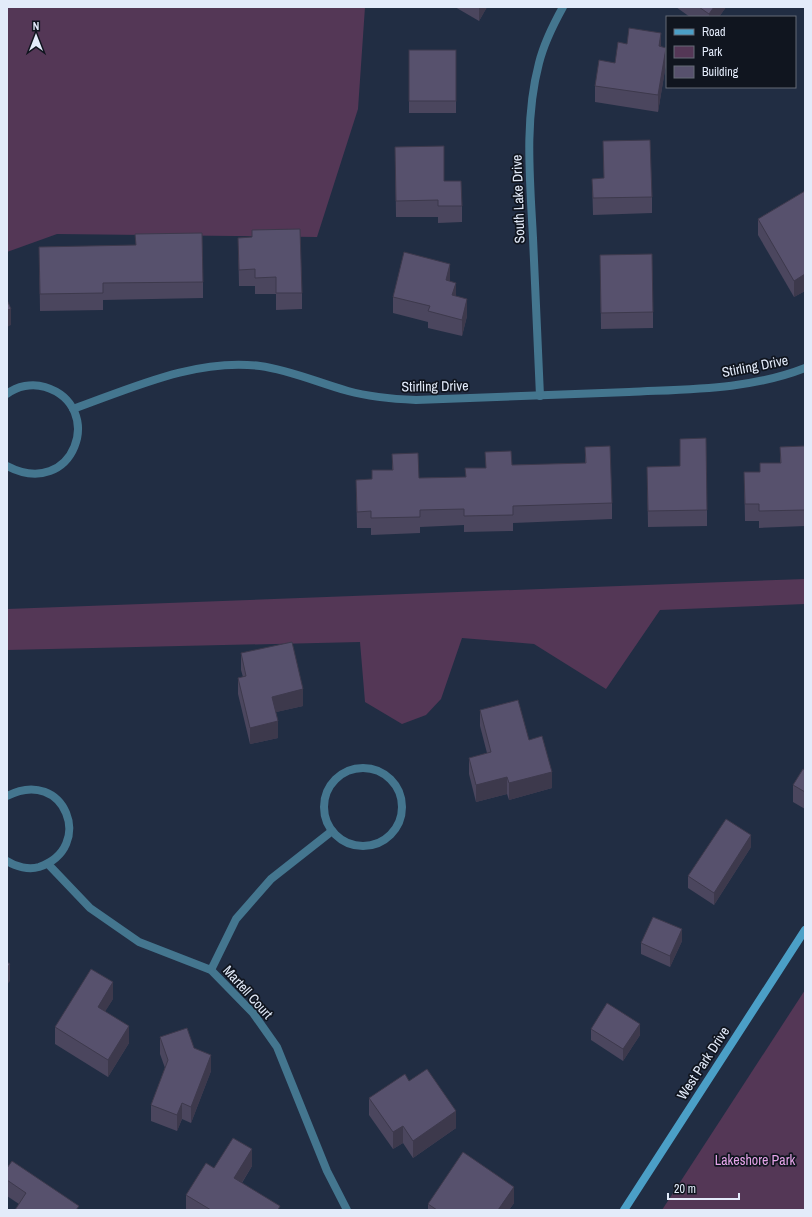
<svg xmlns="http://www.w3.org/2000/svg" width="812" height="1217" font-family="'Archivo Narrow',sans-serif">
	<rect width="100%" height="100%" fill="#212d43"/>
	<g fill="#543756">
		<path d="M 7,7 L 365,7 L 358,109 L 317,237 L 57,234 L 7,252 Z"/>
		<path d="M 805,579 L 805,604 L 660,610 L 606,689 L 534,644 L 462,638 L 441,699 L 426,715 L 402,724 L 365,702 L 360,642 L 7,650 L 7,609 Z"/>
		<path d="M 805,990 L 805,1210 L 662,1210 Z"/>
	</g>
	<g fill="none" stroke-linecap="round" stroke-linejoin="round">
		<g stroke="#44768f" stroke-width="8">
			<path d="M 7,394 C 17,386 32,383 45,387 C 107,406 74,501 7,466"/>
			<path d="M 540,396 C 538,343 535,291 533,238 C 530,180 524,120 539,63 C 544,43 553,25 563,7"/>
			<path d="M 73,409 C 132,388 196,358 260,366 C 290,370 319,383 348,391 C 370,397 393,399 416,400 C 487,398 558,395 629,392 C 688,389 749,390 805,368"/>
			<circle cx="363" cy="807" r="39"/>
			<path d="M 7,796 C 65,766 96,848 39,867 C 29,870 16,867 7,861"/>
			<path d="M 48,864 L 90,908 L 139,942 L 211,970 L 253,1013 L 277,1047 L 327,1171 L 347,1210"/>
			<path d="M 211,970 L 236,919 L 271,879 L 332,831"/>
		</g>
		<path stroke="#4b9fc7" stroke-width="8" d="M 624,1210 L 805,930"/>
	</g>
	<g fill="#4b465e">
		<path d="M 455,7 L 487,7 L 479,21 Z"/>
		<path d="M 676,7 L 726,7 L 719,17 L 690,17 Z"/>
		<path d="M 661,47 L 666,64 L 658,112 L 595,102 L 595,86 L 615,63 Z"/>
		<rect x="409" y="50" width="47" height="63"/>
		<path d="M 603,141 L 652,197 L 652,213 L 593,215 L 592,179 L 604,178 Z"/>
		<path d="M 395,147 L 444,181 L 462,206 L 462,222 L 438,223 L 438,217 L 396,217 Z"/>
		<path d="M 805,191 L 805,291 L 794,297 L 758,235 L 758,219 Z"/>
		<path d="M 238,238 L 302,293 L 302,309 L 276,310 L 276,294 L 255,294 L 255,286 L 239,286 Z"/>
		<path d="M 39,247 L 203,282 L 203,298 L 103,300 L 103,310 L 40,311 Z"/>
		<path d="M 600,255 L 653,312 L 653,328 L 601,329 Z"/>
		<path d="M 450,280 L 450,281 L 456,296 L 467,316 L 462,336 L 428,328 L 428,322 L 393,313 L 393,297 Z"/>
		<path d="M 680,439 L 707,510 L 707,526 L 648,527 L 647,467 L 680,466 Z"/>
		<path d="M 805,446 L 805,526 L 759,528 L 759,521 L 745,521 L 744,472 L 760,472 L 780,463 L 780,447 Z"/>
		<path d="M 585,447 L 612,503 L 612,519 L 513,523 L 513,531 L 464,532 L 464,525 L 420,527 L 420,533 L 371,535 L 371,528 L 357,528 L 356,480 L 372,479 L 392,470 L 392,454 L 419,478 L 465,477 L 485,468 L 512,465 L 585,463 Z"/>
		<path d="M 241,653 L 303,706 L 276,712 L 278,738 L 250,744 L 238,694 L 238,678 L 243,677 L 241,670 Z"/>
		<path d="M 480,710 L 529,740 L 552,788 L 509,800 L 507,794 L 476,802 L 469,774 L 469,758 L 487,753 L 480,726 Z"/>
		<path d="M 805,770 L 805,809 L 793,802 L 793,785 Z"/>
		<path d="M 751,847 L 714,905 L 688,888 L 688,876 Z"/>
		<path d="M 682,941 L 670,967 L 641,954 L 641,943 Z"/>
		<path d="M 113,999 L 105,1011 L 129,1043 L 108,1077 L 55,1044 L 55,1027 Z"/>
		<path d="M 591,1029 L 640,1035 L 623,1061 L 591,1040 Z"/>
		<path d="M 160,1037 L 194,1048 L 211,1071 L 191,1123 L 182,1119 L 177,1131 L 151,1121 L 151,1105 L 165,1068 L 160,1054 Z"/>
		<path d="M 409,1081 L 456,1128 L 413,1158 L 403,1143 L 393,1149 L 369,1115 L 369,1098 Z"/>
		<path d="M 252,1166 L 242,1183 L 280,1210 L 186,1210 L 186,1195 L 214,1168 Z"/>
		<path d="M 7,1168 L 79,1210 L 19,1204 L 7,1196 Z"/>
		<path d="M 514,1203 L 509,1210 L 428,1210 L 428,1204 Z"/>
	</g>
	<g fill="#3d394c">
		<path d="M 479,7 L 487,7 L 479,21 Z"/>
		<path d="M 714,7 L 726,7 L 719,17 L 709,17 L 709,14 Z"/>
		<path d="M 661,33 L 661,49 L 659,46 Z"/>
		<path d="M 666,48 L 666,64 L 658,112 L 658,95 Z"/>
		<path d="M 450,264 L 450,280 L 446,297 L 446,280 Z"/>
		<path d="M 805,274 L 805,291 L 794,297 L 794,281 Z"/>
		<path d="M 456,283 L 456,299 L 452,295 Z"/>
		<path d="M 467,299 L 467,316 L 462,336 L 462,320 Z"/>
		<path d="M 11,309 L 11,325 L 7,327 L 7,310 Z"/>
		<path d="M 303,689 L 303,706 L 272,713 L 272,697 Z"/>
		<path d="M 278,721 L 278,738 L 250,744 L 250,728 Z"/>
		<path d="M 552,772 L 552,788 L 509,800 L 509,783 Z"/>
		<path d="M 507,777 L 507,794 L 476,802 L 476,785 Z"/>
		<path d="M 751,835 L 751,847 L 714,905 L 714,893 Z"/>
		<path d="M 682,929 L 682,941 L 670,967 L 670,956 Z"/>
		<path d="M 10,964 L 10,981 L 7,985 L 7,968 Z"/>
		<path d="M 113,982 L 113,999 L 98,1023 L 98,1007 Z"/>
		<path d="M 640,1024 L 640,1035 L 623,1061 L 623,1049 Z"/>
		<path d="M 129,1026 L 129,1043 L 108,1077 L 108,1060 Z"/>
		<path d="M 211,1055 L 211,1071 L 191,1123 L 191,1107 Z"/>
		<path d="M 182,1103 L 182,1119 L 177,1131 L 177,1115 Z"/>
		<path d="M 456,1111 L 456,1128 L 413,1158 L 413,1141 Z"/>
		<path d="M 403,1126 L 403,1143 L 393,1149 L 393,1132 Z"/>
		<path d="M 252,1149 L 252,1166 L 234,1195 L 234,1178 Z"/>
		<path d="M 514,1187 L 514,1203 L 509,1210 L 498,1210 Z"/>
	</g>
	<g fill="#57516d" stroke="#3d394c">
		<path d="M 699,7 L 714,7 L 709,14 Z"/>
		<path d="M 629,28 L 661,33 L 659,46 L 666,48 L 658,95 L 595,86 L 599,60 L 615,63 L 618,42 L 627,44 Z"/>
		<rect x="409" y="50" width="47" height="51"/>
		<path d="M 650,140 L 652,197 L 593,198 L 592,179 L 604,178 L 603,141 Z"/>
		<path d="M 444,146 L 444,181 L 461,181 L 462,206 L 438,206 L 438,200 L 396,201 L 395,147 Z"/>
		<path d="M 805,191 L 805,274 L 794,281 L 758,219 Z"/>
		<path d="M 300,229 L 302,293 L 276,293 L 276,277 L 255,278 L 255,269 L 239,270 L 238,238 L 252,237 L 252,230 Z"/>
		<path d="M 202,233 L 203,282 L 103,283 L 103,293 L 40,294 L 39,247 L 136,245 L 135,234 Z"/>
		<path d="M 404,252 L 450,264 L 446,280 L 456,283 L 452,295 L 467,299 L 462,320 L 428,311 L 430,306 L 393,297 Z"/>
		<path d="M 652,254 L 653,312 L 601,313 L 600,255 Z"/>
		<path d="M 7,300 L 11,309 L 7,310 Z"/>
		<path d="M 706,438 L 707,510 L 648,511 L 647,467 L 680,466 L 680,439 Z"/>
		<path d="M 610,446 L 612,503 L 513,506 L 513,515 L 464,516 L 464,509 L 420,510 L 420,517 L 371,518 L 371,511 L 357,512 L 356,480 L 372,479 L 372,470 L 393,470 L 392,454 L 418,453 L 419,478 L 466,477 L 465,468 L 486,468 L 485,452 L 511,451 L 512,465 L 586,463 L 585,447 Z"/>
		<path d="M 805,446 L 805,510 L 759,511 L 759,504 L 745,504 L 744,472 L 760,472 L 760,463 L 781,463 L 780,447 Z"/>
		<path d="M 292,642 L 303,689 L 272,697 L 278,721 L 250,728 L 238,678 L 246,676 L 241,653 Z"/>
		<path d="M 518,700 L 529,740 L 542,736 L 552,772 L 509,783 L 507,777 L 476,785 L 469,758 L 491,752 L 480,710 Z"/>
		<path d="M 803,769 L 805,770 L 805,792 L 793,785 Z"/>
		<path d="M 726,819 L 751,835 L 714,893 L 688,876 Z"/>
		<path d="M 653,917 L 682,929 L 670,956 L 641,943 Z"/>
		<path d="M 7,962 L 10,964 L 7,968 Z"/>
		<path d="M 91,969 L 113,982 L 98,1007 L 129,1026 L 108,1060 L 55,1027 Z"/>
		<path d="M 607,1003 L 640,1024 L 623,1049 L 591,1029 Z"/>
		<path d="M 187,1028 L 194,1048 L 211,1055 L 191,1107 L 182,1103 L 177,1115 L 151,1105 L 168,1060 L 160,1037 Z"/>
		<path d="M 427,1069 L 456,1111 L 413,1141 L 403,1126 L 393,1132 L 369,1098 L 405,1074 L 409,1081 Z"/>
		<path d="M 233,1138 L 252,1149 L 234,1178 L 280,1206 L 278,1210 L 211,1210 L 186,1195 L 206,1163 L 214,1168 Z"/>
		<path d="M 463,1152 L 514,1187 L 498,1210 L 460,1210 L 459,1209 L 459,1210 L 437,1210 L 428,1204 Z"/>
		<path d="M 12,1161 L 79,1206 L 76,1210 L 15,1210 L 26,1193 L 7,1180 L 7,1168 Z"/>
	</g>
	<g text-anchor="middle" stroke-width="3.5" stroke-linejoin="round" paint-order="stroke">
		<g font-size="14" fill="#e3ebfa" stroke="#10151f">
			<text transform="translate(518 199) rotate(-92)" y="5">South Lake Drive</text>
			<text transform="translate(755 366) rotate(-11)" y="5">Stirling Drive</text>
			<text transform="translate(435 386) rotate(-1)" y="5">Stirling Drive</text>
			<text transform="translate(248 992) rotate(48)" y="5">Martell Court</text>
			<text transform="translate(703 1063) rotate(-57)" y="5">West Park Drive</text>
		</g>
		<g font-size="14" fill="#e5a4e8" stroke="#10151f">
			<text x="755" y="1165">Lakeshore Park</text>
		</g>
	</g>
	<rect width="812" height="1217" fill="none" stroke="#e3ebfa" stroke-width="16"/>
	<rect x="666" y="16" width="130" height="72" fill="#10151f" stroke="#646b77"/>
	<rect x="674" y="29" width="20" height="6" fill="#4b9fc7" stroke="#646b77"/>
	<text x="702" y="36" font-size="12" fill="#e3ebfa">Road</text>
	<rect x="674" y="46" width="20" height="12" fill="#543756" stroke="#646b77"/>
	<text x="702" y="56" font-size="12" fill="#e3ebfa">Park</text>
	<rect x="674" y="66" width="20" height="12" fill="#57516d" stroke="#646b77"/>
	<text x="702" y="76" font-size="12" fill="#e3ebfa">Building</text>
	<g transform="translate(36 36)" stroke="#10151f" stroke-width="3" paint-order="stroke">
	<path d="M0-3L7 15L0 10L-7 15Z" fill="#e3ebfa"/>
	<text y="-6" font-size="11" font-weight="bold" text-anchor="middle" fill="#e3ebfa">N</text>
	</g>
	<path d="M668 1193v6h71v-6" fill="none" stroke="#e3ebfa" stroke-width="2"/>
	<text x="674" y="1193" font-size="12" fill="#e3ebfa" stroke="#10151f" stroke-width="3" paint-order="stroke">20 m</text>
</svg>
